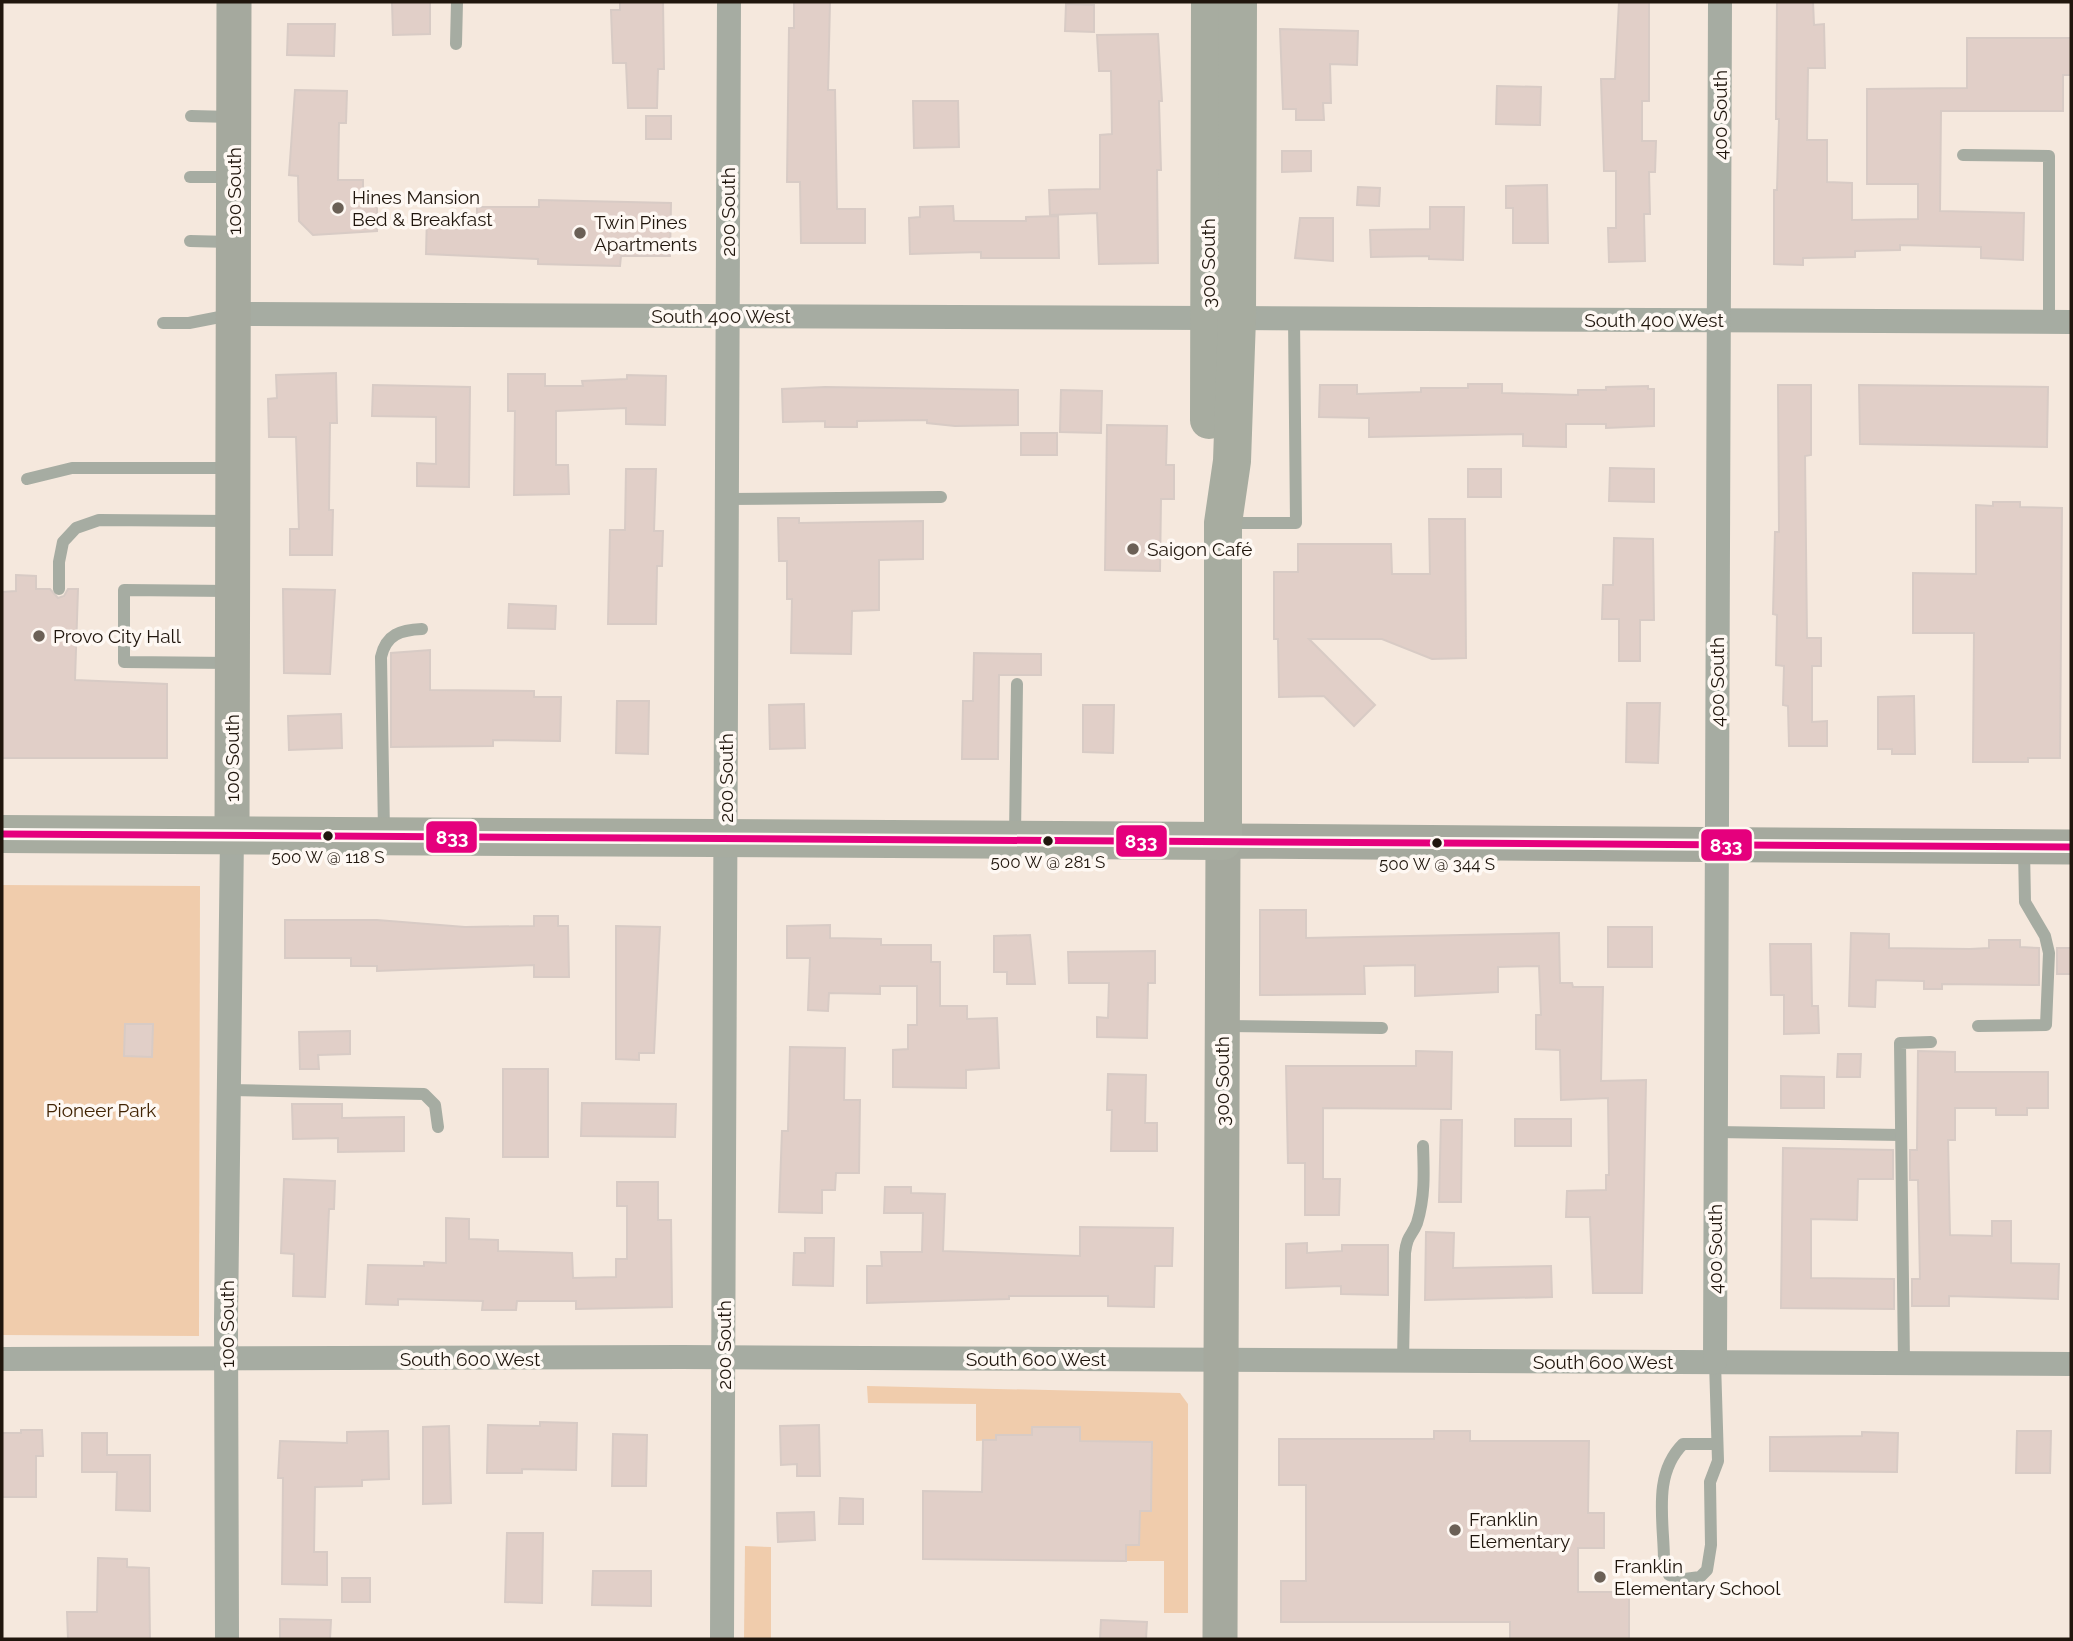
<svg xmlns="http://www.w3.org/2000/svg" width="2073" height="1641" font-family="Raleway,sans-serif">
	<rect width="100%" height="100%" fill="#f5e8dd"/>
	<g fill="#f0ccac">
		<path d="M 2,885 L 200,886 L 199,1336 L 2,1335 Z"/>
		<path d="M 867,1386 L 1180,1393 L 1188,1404 L 1188,1613 L 1164,1613 L 1164,1561 L 1126,1561 L 1126,1545 L 1139,1545 L 1140,1511 L 1151,1511 L 1152,1442 L 1080,1441 L 1080,1427 L 1032,1427 L 1032,1435 L 997,1435 L 996,1440 L 976,1441 L 976,1404 L 868,1403 Z"/>
		<path d="M 745,1546 L 771,1547 L 771,1639 L 744,1639 Z"/>
	</g>
	<g fill="#e1cfc8" stroke="#d8cbc5" stroke-width="2">
		<path d="M 392,2 L 430,2 L 430,34 L 393,35 Z"/>
		<path d="M 620,2 L 663,2 L 664,69 L 658,69 L 657,108 L 628,108 L 626,63 L 613,63 L 611,10 L 620,10 Z"/>
		<path d="M 794,2 L 830,2 L 828,90 L 835,90 L 837,209 L 865,209 L 865,243 L 801,243 L 800,182 L 787,182 L 789,28 L 794,28 Z"/>
		<path d="M 1619,2 L 1649,2 L 1649,101 L 1642,101 L 1642,141 L 1656,141 L 1655,172 L 1649,172 L 1650,214 L 1644,214 L 1645,261 L 1609,262 L 1608,228 L 1616,228 L 1616,171 L 1604,171 L 1601,79 L 1615,79 Z"/>
		<path d="M 1777,2 L 1813,2 L 1814,25 L 1824,24 L 1825,68 L 1808,68 L 1807,140 L 1827,140 L 1827,182 L 1852,183 L 1852,220 L 1918,219 L 1918,184 L 1867,184 L 1867,89 L 1967,88 L 1967,38 L 2071,38 L 2071,75 L 2063,75 L 2063,111 L 1941,111 L 1940,211 L 2024,213 L 2023,260 L 1981,258 L 1981,247 L 1900,245 L 1900,250 L 1855,251 L 1855,257 L 1803,258 L 1803,265 L 1774,264 L 1774,190 L 1777,190 L 1779,119 L 1776,119 Z"/>
		<path d="M 1066,4 L 1094,5 L 1094,32 L 1065,31 Z"/>
		<path d="M 288,24 L 335,24 L 334,56 L 287,55 Z"/>
		<path d="M 1280,29 L 1358,31 L 1357,65 L 1330,64 L 1331,103 L 1323,103 L 1324,120 L 1296,120 L 1296,109 L 1283,109 Z"/>
		<path d="M 1158,34 L 1162,101 L 1159,101 L 1161,170 L 1157,170 L 1158,263 L 1099,264 L 1097,213 L 1050,215 L 1049,190 L 1100,189 L 1100,135 L 1112,134 L 1111,71 L 1099,71 L 1097,35 Z"/>
		<path d="M 1497,86 L 1541,87 L 1540,125 L 1496,124 Z"/>
		<path d="M 295,90 L 347,91 L 346,123 L 339,123 L 338,180 L 363,180 L 363,192 L 377,192 L 377,231 L 313,235 L 299,221 L 298,176 L 289,175 Z"/>
		<path d="M 913,101 L 958,101 L 959,147 L 914,148 Z"/>
		<rect x="646" y="116" width="25" height="23"/>
		<path d="M 1282,151 L 1311,151 L 1311,171 L 1282,172 Z"/>
		<path d="M 1547,185 L 1548,243 L 1513,243 L 1513,208 L 1506,208 L 1506,186 Z"/>
		<path d="M 1358,187 L 1380,188 L 1379,206 L 1357,205 Z"/>
		<path d="M 539,200 L 671,203 L 670,256 L 621,256 L 620,266 L 538,264 L 538,259 L 426,254 L 427,216 L 477,216 L 477,207 L 539,207 Z"/>
		<path d="M 953,206 L 954,221 L 1026,221 L 1026,217 L 1058,216 L 1059,258 L 981,258 L 981,252 L 910,254 L 909,218 L 920,217 L 920,207 Z"/>
		<path d="M 1430,207 L 1464,207 L 1463,260 L 1429,259 L 1429,256 L 1371,257 L 1370,230 L 1430,229 Z"/>
		<path d="M 1300,218 L 1333,218 L 1333,261 L 1295,258 Z"/>
		<path d="M 336,373 L 337,423 L 330,423 L 329,510 L 333,510 L 332,555 L 290,555 L 290,529 L 299,529 L 296,437 L 269,437 L 268,399 L 277,398 L 276,375 Z"/>
		<path d="M 508,374 L 545,374 L 545,386 L 583,386 L 582,381 L 627,379 L 627,375 L 666,376 L 665,425 L 626,424 L 626,408 L 556,411 L 556,465 L 568,465 L 569,494 L 514,495 L 515,411 L 508,411 Z"/>
		<path d="M 1468,384 L 1502,384 L 1502,393 L 1578,395 L 1578,390 L 1606,390 L 1606,387 L 1648,386 L 1648,389 L 1654,389 L 1654,426 L 1606,428 L 1606,424 L 1566,424 L 1566,447 L 1523,446 L 1523,434 L 1369,437 L 1369,418 L 1319,417 L 1320,385 L 1357,385 L 1357,394 L 1421,392 L 1421,388 L 1468,388 Z"/>
		<path d="M 373,385 L 470,387 L 469,487 L 417,486 L 417,463 L 436,464 L 436,417 L 372,416 Z"/>
		<path d="M 1778,385 L 1811,385 L 1811,455 L 1805,456 L 1807,638 L 1821,638 L 1821,666 L 1812,666 L 1812,722 L 1827,721 L 1827,746 L 1789,746 L 1788,706 L 1783,705 L 1784,666 L 1776,665 L 1777,615 L 1773,614 L 1775,532 L 1779,532 Z"/>
		<path d="M 1859,385 L 2048,387 L 2047,447 L 1860,444 Z"/>
		<path d="M 825,387 L 1018,390 L 1018,425 L 955,426 L 927,423 L 927,420 L 857,421 L 857,427 L 825,427 L 825,421 L 783,422 L 782,389 Z"/>
		<path d="M 1061,390 L 1102,391 L 1101,433 L 1060,432 Z"/>
		<path d="M 1107,425 L 1167,426 L 1166,465 L 1174,465 L 1174,499 L 1161,499 L 1160,571 L 1105,570 Z"/>
		<rect x="1021" y="433" width="36" height="22"/>
		<path d="M 1610,468 L 1654,469 L 1654,502 L 1609,501 Z"/>
		<path d="M 626,469 L 656,469 L 654,531 L 663,531 L 662,566 L 657,566 L 656,624 L 608,624 L 610,530 L 625,530 Z"/>
		<rect x="1468" y="469" width="33" height="28"/>
		<path d="M 1993,502 L 2020,502 L 2020,507 L 2062,508 L 2060,758 L 2028,758 L 2028,762 L 1973,762 L 1974,633 L 1913,633 L 1913,573 L 1976,574 L 1976,505 L 1993,506 Z"/>
		<path d="M 778,518 L 799,518 L 799,523 L 923,521 L 923,559 L 879,560 L 879,610 L 852,611 L 851,654 L 791,653 L 792,599 L 787,599 L 787,561 L 779,561 Z"/>
		<path d="M 1429,519 L 1465,519 L 1466,658 L 1432,659 L 1382,639 L 1309,639 L 1375,705 L 1354,726 L 1324,696 L 1279,697 L 1278,639 L 1274,639 L 1274,572 L 1298,572 L 1298,544 L 1391,544 L 1392,574 L 1430,574 Z"/>
		<path d="M 1614,538 L 1653,539 L 1654,620 L 1640,620 L 1640,661 L 1619,661 L 1619,619 L 1602,619 L 1603,585 L 1613,585 Z"/>
		<path d="M 16,575 L 36,576 L 36,589 L 50,589 L 58,598 L 64,596 L 68,589 L 78,589 L 75,680 L 167,684 L 167,758 L 2,758 L 2,592 L 16,591 Z"/>
		<path d="M 283,589 L 335,590 L 330,674 L 284,673 Z"/>
		<path d="M 509,604 L 556,606 L 555,629 L 508,628 Z"/>
		<path d="M 430,650 L 430,690 L 534,691 L 534,697 L 561,697 L 560,741 L 493,740 L 493,746 L 391,747 L 391,653 Z"/>
		<path d="M 974,653 L 1041,654 L 1041,675 L 999,675 L 998,759 L 962,759 L 963,701 L 973,701 Z"/>
		<path d="M 1914,696 L 1915,754 L 1892,754 L 1892,749 L 1878,749 L 1878,697 Z"/>
		<path d="M 617,701 L 649,701 L 648,754 L 616,753 Z"/>
		<path d="M 1627,703 L 1660,703 L 1658,763 L 1626,762 Z"/>
		<path d="M 804,704 L 805,748 L 770,749 L 769,705 Z"/>
		<path d="M 1083,705 L 1114,705 L 1113,753 L 1083,752 Z"/>
		<path d="M 341,714 L 342,748 L 289,750 L 288,716 Z"/>
		<path d="M 1260,910 L 1306,910 L 1306,938 L 1559,933 L 1560,983 L 1572,983 L 1573,987 L 1603,987 L 1601,1081 L 1646,1080 L 1642,1293 L 1593,1293 L 1590,1217 L 1566,1217 L 1567,1191 L 1606,1190 L 1606,1175 L 1609,1175 L 1608,1098 L 1561,1100 L 1560,1050 L 1536,1049 L 1536,1015 L 1541,1015 L 1539,966 L 1498,967 L 1498,992 L 1415,996 L 1415,965 L 1364,966 L 1365,994 L 1260,995 Z"/>
		<path d="M 534,916 L 558,916 L 558,926 L 568,926 L 569,977 L 534,977 L 534,965 L 377,971 L 377,966 L 351,966 L 351,958 L 285,958 L 285,920 L 377,920 L 465,927 L 534,926 Z"/>
		<path d="M 830,925 L 830,938 L 881,939 L 881,945 L 931,945 L 931,962 L 940,962 L 940,1006 L 967,1006 L 967,1019 L 997,1018 L 999,1068 L 966,1070 L 966,1088 L 893,1087 L 893,1050 L 908,1049 L 908,1025 L 917,1025 L 917,986 L 880,986 L 880,994 L 829,993 L 828,1011 L 808,1010 L 810,958 L 787,958 L 787,926 Z"/>
		<path d="M 616,926 L 660,927 L 654,1053 L 639,1053 L 639,1060 L 616,1059 Z"/>
		<rect x="1608" y="927" width="44" height="40"/>
		<path d="M 1851,933 L 1889,934 L 1889,948 L 1970,949 L 1989,948 L 1989,940 L 2020,940 L 2020,947 L 2039,948 L 2039,985 L 1942,984 L 1942,989 L 1924,989 L 1924,981 L 1876,980 L 1875,1007 L 1849,1006 Z"/>
		<path d="M 1030,935 L 1035,984 L 1007,984 L 1007,972 L 994,972 L 994,936 Z"/>
		<path d="M 1770,944 L 1811,944 L 1812,1006 L 1818,1006 L 1819,1033 L 1784,1034 L 1784,995 L 1771,995 Z"/>
		<rect x="2057" y="948" width="14" height="26"/>
		<path d="M 1155,951 L 1155,983 L 1148,983 L 1147,1038 L 1097,1037 L 1097,1017 L 1108,1018 L 1109,983 L 1069,983 L 1068,952 Z"/>
		<path d="M 125,1024 L 153,1024 L 152,1057 L 124,1056 Z"/>
		<path d="M 350,1031 L 350,1054 L 318,1055 L 319,1069 L 300,1069 L 299,1032 Z"/>
		<path d="M 790,1047 L 845,1048 L 844,1100 L 860,1100 L 859,1173 L 836,1173 L 835,1190 L 822,1190 L 822,1213 L 779,1212 L 782,1131 L 788,1131 Z"/>
		<path d="M 1416,1051 L 1452,1052 L 1451,1109 L 1323,1108 L 1323,1179 L 1340,1179 L 1339,1215 L 1305,1215 L 1305,1163 L 1288,1163 L 1286,1066 L 1416,1066 Z"/>
		<path d="M 1918,1051 L 1955,1052 L 1955,1072 L 2048,1072 L 2048,1108 L 2027,1108 L 2027,1115 L 1996,1115 L 1996,1108 L 1955,1108 L 1955,1140 L 1948,1140 L 1950,1235 L 1992,1236 L 1992,1221 L 2011,1221 L 2011,1263 L 2059,1264 L 2058,1299 L 1949,1296 L 1949,1306 L 1912,1306 L 1912,1279 L 1920,1279 L 1918,1180 L 1910,1180 L 1910,1150 L 1917,1150 Z"/>
		<path d="M 1838,1054 L 1861,1054 L 1860,1077 L 1837,1077 Z"/>
		<rect x="503" y="1069" width="45" height="88"/>
		<path d="M 1108,1074 L 1146,1075 L 1145,1123 L 1157,1123 L 1157,1151 L 1111,1151 L 1112,1110 L 1107,1110 Z"/>
		<path d="M 1781,1076 L 1824,1077 L 1824,1108 L 1781,1108 Z"/>
		<path d="M 582,1103 L 676,1104 L 675,1137 L 581,1136 Z"/>
		<path d="M 292,1104 L 342,1104 L 342,1118 L 404,1117 L 404,1151 L 338,1152 L 338,1138 L 293,1139 Z"/>
		<rect x="1515" y="1119" width="56" height="27"/>
		<path d="M 1441,1120 L 1462,1120 L 1461,1202 L 1439,1202 Z"/>
		<path d="M 1783,1148 L 1893,1150 L 1893,1179 L 1858,1179 L 1857,1220 L 1811,1219 L 1811,1278 L 1894,1279 L 1894,1309 L 1781,1308 Z"/>
		<path d="M 284,1179 L 335,1181 L 334,1209 L 329,1209 L 325,1297 L 293,1296 L 294,1254 L 281,1253 Z"/>
		<path d="M 617,1182 L 658,1182 L 658,1220 L 671,1220 L 672,1307 L 576,1309 L 576,1301 L 517,1301 L 516,1310 L 482,1310 L 483,1301 L 398,1299 L 398,1305 L 366,1304 L 368,1265 L 424,1266 L 424,1262 L 446,1263 L 446,1218 L 469,1219 L 469,1239 L 498,1240 L 498,1251 L 572,1253 L 573,1278 L 616,1277 L 616,1259 L 627,1259 L 627,1206 L 617,1206 Z"/>
		<path d="M 885,1187 L 911,1187 L 911,1193 L 945,1194 L 943,1251 L 1080,1256 L 1080,1227 L 1173,1228 L 1172,1266 L 1155,1266 L 1154,1307 L 1108,1306 L 1108,1296 L 1009,1296 L 1009,1299 L 867,1303 L 867,1266 L 882,1266 L 881,1252 L 922,1252 L 923,1213 L 884,1213 Z"/>
		<path d="M 1426,1232 L 1454,1233 L 1453,1268 L 1551,1266 L 1552,1297 L 1425,1300 Z"/>
		<path d="M 805,1238 L 834,1238 L 833,1286 L 793,1285 L 794,1253 L 805,1253 Z"/>
		<path d="M 1307,1243 L 1307,1253 L 1342,1251 L 1342,1245 L 1388,1245 L 1388,1295 L 1341,1294 L 1341,1286 L 1286,1288 L 1286,1244 Z"/>
		<path d="M 540,1422 L 577,1423 L 576,1470 L 522,1469 L 522,1473 L 487,1473 L 488,1425 L 540,1426 Z"/>
		<path d="M 819,1425 L 820,1476 L 797,1476 L 797,1464 L 781,1465 L 780,1426 Z"/>
		<path d="M 449,1426 L 451,1503 L 423,1504 L 423,1427 Z"/>
		<path d="M 1032,1427 L 1080,1427 L 1080,1441 L 1152,1442 L 1151,1511 L 1140,1511 L 1139,1545 L 1126,1545 L 1126,1561 L 923,1559 L 923,1491 L 982,1492 L 983,1440 L 996,1440 L 996,1435 L 1032,1435 Z"/>
		<path d="M 21,1430 L 42,1430 L 43,1456 L 36,1456 L 36,1497 L 2,1497 L 2,1433 L 21,1433 Z"/>
		<path d="M 388,1431 L 389,1479 L 362,1480 L 362,1486 L 315,1487 L 314,1552 L 327,1552 L 327,1585 L 282,1584 L 283,1478 L 278,1478 L 280,1441 L 347,1443 L 347,1432 Z"/>
		<path d="M 1434,1431 L 1470,1431 L 1470,1441 L 1589,1441 L 1588,1513 L 1604,1513 L 1604,1548 L 1578,1548 L 1578,1592 L 1629,1592 L 1629,1639 L 1510,1639 L 1510,1622 L 1281,1622 L 1281,1581 L 1306,1581 L 1306,1485 L 1279,1485 L 1279,1439 L 1434,1439 Z"/>
		<path d="M 2017,1431 L 2051,1431 L 2050,1473 L 2016,1473 Z"/>
		<path d="M 1862,1432 L 1898,1433 L 1897,1472 L 1770,1471 L 1770,1437 L 1862,1436 Z"/>
		<path d="M 82,1433 L 107,1433 L 107,1455 L 150,1455 L 150,1511 L 116,1510 L 117,1472 L 82,1472 Z"/>
		<path d="M 613,1434 L 647,1435 L 646,1486 L 612,1486 Z"/>
		<path d="M 840,1498 L 863,1499 L 863,1524 L 839,1524 Z"/>
		<path d="M 814,1512 L 815,1540 L 778,1542 L 777,1513 Z"/>
		<path d="M 507,1533 L 543,1533 L 542,1603 L 505,1602 Z"/>
		<path d="M 98,1558 L 127,1559 L 127,1567 L 149,1568 L 150,1639 L 68,1639 L 67,1612 L 97,1612 Z"/>
		<path d="M 593,1571 L 651,1571 L 651,1606 L 592,1605 Z"/>
		<rect x="342" y="1578" width="28" height="24"/>
		<path d="M 280,1619 L 331,1620 L 330,1639 L 280,1639 Z"/>
		<path d="M 1101,1620 L 1147,1622 L 1146,1639 L 1100,1639 Z"/>
	</g>
	<g fill="none" stroke-linecap="round" stroke-linejoin="round">
		<g stroke="#a6aca2" stroke-width="12">
			<path d="M 456,44 L 457,2"/>
			<path d="M 191,116 L 232,117"/>
			<path d="M 1963,155 L 2049,156 L 2049,322"/>
			<path d="M 190,177 L 232,177"/>
			<path d="M 190,241 L 230,242"/>
			<path d="M 163,323 L 189,323 L 230,315"/>
			<path d="M 27,479 L 72,468 L 229,468"/>
			<path d="M 727,499 L 941,497"/>
			<path d="M 1227,523 L 1296,523 L 1294,318"/>
			<path d="M 59,589 L 59,562 L 63,542 L 76,528 L 99,520 L 229,521"/>
			<path d="M 230,591 L 124,590 L 124,662 L 232,663"/>
			<path d="M 384,832 L 381,657 C 386,634 401,630 422,629"/>
			<path d="M 1015,836 L 1017,684"/>
			<path d="M 1226,1026 L 1382,1028"/>
			<path d="M 1978,1026 L 2046,1025 L 2049,953 L 2045,936 L 2025,902 L 2024,849"/>
			<path d="M 231,1090 L 424,1094 L 435,1105 L 438,1127"/>
			<path d="M 1716,1132 L 1901,1135"/>
			<path d="M 1403,1361 L 1405,1253 C 1407,1235 1412,1236 1417,1223 C 1425,1197 1424,1173 1423,1146"/>
			<path d="M 1715,1362 L 1718,1461 L 1710,1482 L 1711,1545 L 1707,1570 L 1700,1577 L 1685,1579 L 1669,1575 L 1664,1561 C 1664,1521 1652,1475 1683,1444 L 1717,1444"/>
			<path d="M 1904,1363 L 1900,1043 L 1931,1042"/>
		</g>
		<g stroke="#a6aca2" stroke-width="24">
			<path d="M 234,314 L 1208,318"/>
			<path d="M 1237,318 L 2071,322"/>
			<path d="M 2,1359 L 681,1357 L 2071,1364"/>
			<path d="M 1715,1362 L 1720,2"/>
			<path d="M 227,1639 L 226,1320 L 232,835"/>
			<path d="M 722,1639 L 729,2"/>
		</g>
		<g stroke="#a5a99e" stroke-width="35">
			<path d="M 232,835 L 234,2"/>
			<path d="M 1220,1639 L 1223,841 L 2071,847"/>
		</g>
		<g stroke="#a7aca0" stroke-width="38">
			<path d="M 1209,420 L 1210,2"/>
			<path d="M 2,834 L 1223,841 L 1223,523 L 1232,461 L 1237,318 L 1238,2"/>
		</g>
		<g stroke="#fef8f3" stroke-width="12">
			<path id="bus-1" d="M 2,834 L 2071,847"/>
		</g>
		<use href="#bus-1" stroke="#e5007d" stroke-width="7"/>
	</g>
	<g fill="#6b6056" stroke="#fef8f3" stroke-width="2.5">
		<circle cx="338" cy="208" r="7"/>
		<circle cx="580" cy="233" r="7"/>
		<circle cx="1133" cy="549" r="7"/>
		<circle cx="39" cy="636" r="7"/>
		<circle cx="1455" cy="1530" r="7"/>
		<circle cx="1600" cy="1577" r="7"/>
	</g>
	<g fill="#20160d" stroke="#fef8f3" stroke-width="2.5">
		<circle cx="328" cy="836" r="6"/>
		<circle cx="1048" cy="841" r="6"/>
		<circle cx="1437" cy="843" r="6"/>
	</g>
	<g text-anchor="middle" stroke-width="7" stroke-linejoin="round" paint-order="stroke">
		<g font-size="17" fill="#20160d" stroke="#fef8f3">
			<text x="328" y="863">500 W @ 118 S</text>
			<text x="1048" y="868">500 W @ 281 S</text>
			<text x="1437" y="870">500 W @ 344 S</text>
		</g>
		<g font-size="19" fill="#20160d" stroke="#fef8f3">
			<text transform="translate(1720 115) rotate(-90)" y="7">400 South</text>
			<text transform="translate(234 191) rotate(-90)" y="7">100 South</text>
			<text transform="translate(728 212) rotate(-90)" y="7">200 South</text>
			<text transform="translate(1208 263) rotate(-90)" y="7">300 South</text>
			<text x="721" y="323">South 400 West</text>
			<text x="1654" y="327">South 400 West</text>
			<text transform="translate(1717 682) rotate(-90)" y="7">400 South</text>
			<text transform="translate(232 758) rotate(-90)" y="7">100 South</text>
			<text transform="translate(726 778) rotate(-90)" y="7">200 South</text>
			<text transform="translate(1222 1081) rotate(-90)" y="7">300 South</text>
			<text transform="translate(1715 1249) rotate(-90)" y="7">400 South</text>
			<text transform="translate(227 1324) rotate(-90)" y="7">100 South</text>
			<text transform="translate(724 1345) rotate(-90)" y="7">200 South</text>
			<text x="470" y="1366">South 600 West</text>
			<text x="1036" y="1366">South 600 West</text>
			<text x="1603" y="1369">South 600 West</text>
		</g>
		<g font-size="19" fill="#20160d" stroke="#fef8f3" text-anchor="start">
			<text x="352" y="204">Hines Mansion<tspan x="352" dy="22">Bed &amp; Breakfast</tspan></text>
			<text x="594" y="229">Twin Pines<tspan x="594" dy="22">Apartments</tspan></text>
			<text x="1147" y="556">Saigon Café</text>
			<text x="53" y="643">Provo City Hall</text>
			<text x="1469" y="1526">Franklin<tspan x="1469" dy="22">Elementary</tspan></text>
			<text x="1614" y="1573">Franklin<tspan x="1614" dy="22">Elementary School</tspan></text>
		</g>
		<g font-size="19" fill="#412404" stroke="#fef8f3">
			<text x="101" y="1117">Pioneer Park</text>
		</g>
	</g>
	<g stroke="#fef8f3" stroke-width="2.5">
		<rect x="425" y="820" width="53" height="34" rx="7" fill="#e5007d"/>
		<rect x="1115" y="824" width="53" height="34" rx="7" fill="#e5007d"/>
		<rect x="1700" y="828" width="53" height="34" rx="7" fill="#e5007d"/>
	</g>
	<g font-size="19" text-anchor="middle" font-weight="bold" fill="#fff">
		<text x="452" y="844">833</text>
		<text x="1141" y="848">833</text>
		<text x="1726" y="852">833</text>
	</g>
	<rect width="2073" height="1641" fill="none" stroke="#20160d" stroke-width="7"/>
</svg>
